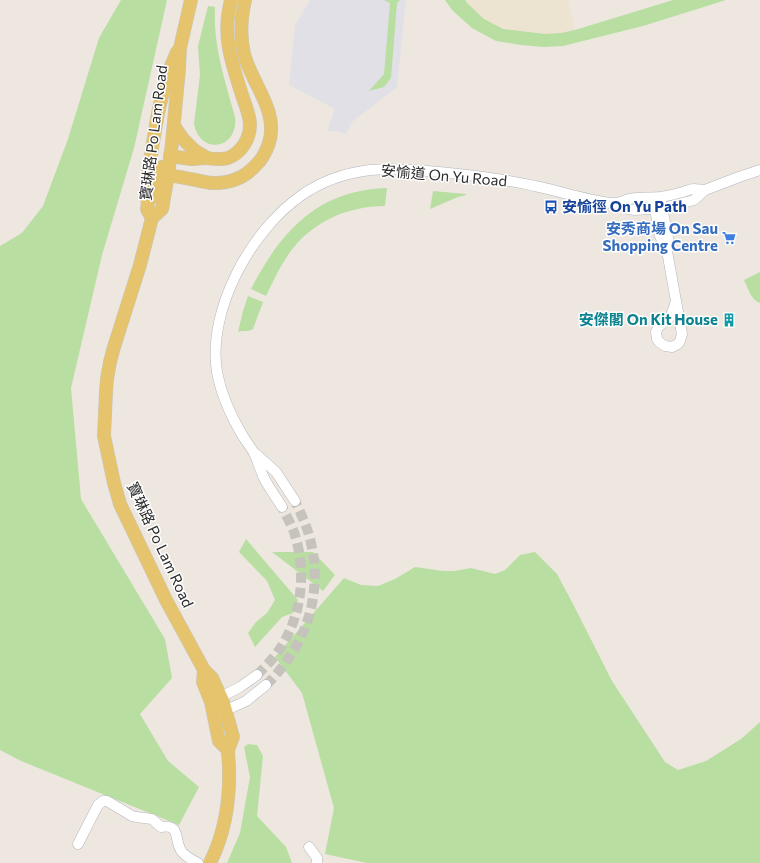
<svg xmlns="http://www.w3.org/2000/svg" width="760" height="863" font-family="Commissioner,'Noto Sans TC',sans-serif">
	<rect width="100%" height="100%" fill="#ede7e0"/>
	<path fill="#e1e0e6" d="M 310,0 L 406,0 L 397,87 L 352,122 L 346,134 L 335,131 L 327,131 L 335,109 L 289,85 L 295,25 Z"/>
	<path fill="#ece3d1" d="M 465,0 L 568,0 L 575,30 L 561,33 L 545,34 L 503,29 L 484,19 L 467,3 Z"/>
	<g fill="#b8dea2">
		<path d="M 121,0 L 167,0 L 134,148 L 102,255 L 71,388 L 81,499 L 165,639 L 172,678 L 140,714 L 168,761 L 199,787 L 179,825 L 21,761 L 0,750 L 0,246 L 22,233 L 43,206 L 68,139 L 99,38 Z"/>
		<path d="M 384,0 L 400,0 L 397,3 L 391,78 L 384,87 L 369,91 L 384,74 L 390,3 Z"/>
		<path d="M 445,0 L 465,0 L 467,3 L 484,19 L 503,29 L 545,34 L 561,33 L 575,30 L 673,0 L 726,0 L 643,26 L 563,46 L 544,47 L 521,45 L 496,41 L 472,28 L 452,10 Z"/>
		<path d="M 208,6 L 215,7 C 213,46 225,80 235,117 C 239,149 200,156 194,124 L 200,75 L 198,46 Z"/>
		<path d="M 387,188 L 385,206 C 346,206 310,223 288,255 C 279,268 273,282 266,296 L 251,289 C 258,275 266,262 275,249 C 305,209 337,190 387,188 Z"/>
		<path d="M 433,191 L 466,194 L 466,195 L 458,197 L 430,209 Z"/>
		<path d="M 760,272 L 760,303 C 751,300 748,288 744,280 Z"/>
		<path d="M 248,296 L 263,302 L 253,329 C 248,332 243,330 238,332 L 243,311 Z"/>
		<path d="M 246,539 L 298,600 L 293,613 L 282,617 L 255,647 L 248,633 L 256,622 L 267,613 L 275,600 L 267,581 L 239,552 Z"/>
		<path d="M 272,552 L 313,552 L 335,575 L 323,591 Z"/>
		<path d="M 535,552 L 557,574 L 572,602 L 612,681 L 665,762 L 678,770 L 706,761 L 741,739 L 760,722 L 760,863 L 367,863 L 325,854 L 334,808 L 302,693 L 275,657 L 344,578 L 361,585 L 378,586 L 395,579 L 415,567 L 443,571 L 454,571 L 471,568 L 495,574 L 505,570 L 520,555 Z"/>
		<path d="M 248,744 L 257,745 L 263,756 L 257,816 L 286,847 L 292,863 L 227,863 L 240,833 L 250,777 L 244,747 Z"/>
	</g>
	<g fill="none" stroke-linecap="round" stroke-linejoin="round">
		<g stroke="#c6c2bc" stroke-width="10" stroke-dasharray="10 5" stroke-linecap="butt">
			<path d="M 257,675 C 267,665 277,655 284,642 C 303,609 306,568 294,532 C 291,524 286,515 282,507"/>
			<path d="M 266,685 C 305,647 323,598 311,543 C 308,528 301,514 295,501"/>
		</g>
		<g stroke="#b3b6be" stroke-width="11">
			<g id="minor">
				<path d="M 653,198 L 660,236 L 667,251 L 676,301 L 682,334 L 680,341 L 678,344 L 672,347 L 665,346 L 659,342 L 657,339 L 656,332 L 659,326 L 669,318 L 672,313 L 676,301"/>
				<path d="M 661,202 L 668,238 L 667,249"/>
				<path d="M 619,203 L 628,209 L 635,210 L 662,208 L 675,205 L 694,200 L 705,190 L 739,177 L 760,170"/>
				<path d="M 256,454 L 276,472 L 295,501"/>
				<path d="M 282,507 C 276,497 269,488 264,478 C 260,470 258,461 254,453 C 250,446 245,440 241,433 C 230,414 221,394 217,372 C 207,310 251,230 302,195 C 322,181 346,173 370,170 C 393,168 417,170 439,172 C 471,175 504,179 535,186 C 560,191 585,200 611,203 C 620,204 621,201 629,199 C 639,197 650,198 660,197 C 668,196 675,194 683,192 C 686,191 690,189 694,189 C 697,189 702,190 705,190"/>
				<path d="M 221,697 L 240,687 L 257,675"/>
				<path d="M 220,713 L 246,701 L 266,685"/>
				<path d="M 78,844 L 98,805 L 103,801 L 107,801 L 132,816 L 136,817 L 152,819 L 161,827 C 182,824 173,840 182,852 C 186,857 192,860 198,863"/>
				<path d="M 309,847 L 317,858 L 317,863"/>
			</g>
		</g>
		<g stroke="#c8c8c8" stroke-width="14">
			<g id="major">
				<path d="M 191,0 L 180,48 L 179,69 L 172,143 L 168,175 L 162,209 L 152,218 L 140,265 L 114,347 L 110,362 L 107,379 L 106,392 L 104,436 L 114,483 L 120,504 L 166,600 L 204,670 L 212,678 L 223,702 L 230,726 L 233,737 L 228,750"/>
				<path d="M 174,126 L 183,139 L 194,150 L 207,158"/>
				<path d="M 170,156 C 177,157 184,158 191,159 C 196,159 201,158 206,158 C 214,159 221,160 228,158 C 241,153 250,139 250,125 C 250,116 246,107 243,98 C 238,82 232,65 229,48 C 226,32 227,16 231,0"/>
				<path d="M 148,172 C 162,174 177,176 190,179 C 198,180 206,183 214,183 C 230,183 245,177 255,166 C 262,160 266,152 269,143 C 279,111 252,84 244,54 C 240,37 241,18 245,0"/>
				<path d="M 148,202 L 154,194 L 157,173 L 162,167"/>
				<path d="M 152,218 L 147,209 L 148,202 L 145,194 C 153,146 157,96 177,52"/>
				<path d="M 204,670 L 203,682 L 211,702 L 219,741 L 228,750"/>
				<path d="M 210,863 C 229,825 232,783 227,742"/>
			</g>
		</g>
		<use href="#minor" stroke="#fff" stroke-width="10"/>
		<use href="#major" stroke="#e5c46d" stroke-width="13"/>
	</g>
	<defs>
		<g id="bus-bare" transform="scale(1.08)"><path d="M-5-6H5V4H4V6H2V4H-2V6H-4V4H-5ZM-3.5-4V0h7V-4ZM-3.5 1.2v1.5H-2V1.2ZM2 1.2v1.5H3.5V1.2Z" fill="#1a4fb4" stroke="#fff" stroke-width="2.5" paint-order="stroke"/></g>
		<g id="supermarket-bare" transform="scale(1.08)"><path d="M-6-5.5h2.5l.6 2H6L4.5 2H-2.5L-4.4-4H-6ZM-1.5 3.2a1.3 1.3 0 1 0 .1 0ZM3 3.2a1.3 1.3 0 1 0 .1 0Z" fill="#3f7fe0" stroke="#fff" stroke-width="2.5" paint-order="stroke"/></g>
		<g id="building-bare" transform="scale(1.08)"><path d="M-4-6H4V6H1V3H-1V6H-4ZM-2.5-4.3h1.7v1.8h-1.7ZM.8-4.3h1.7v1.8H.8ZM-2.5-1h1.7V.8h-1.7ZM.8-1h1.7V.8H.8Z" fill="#0f9aa8" stroke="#fff" stroke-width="2.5" paint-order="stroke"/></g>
	</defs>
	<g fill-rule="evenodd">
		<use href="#bus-bare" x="551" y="207"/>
		<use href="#supermarket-bare" x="729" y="238"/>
		<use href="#building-bare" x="729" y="320"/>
	</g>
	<g text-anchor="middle" stroke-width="3" stroke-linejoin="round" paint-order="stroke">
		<g font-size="15" fill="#2c2c2c" stroke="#fff">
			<text transform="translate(154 133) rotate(-83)" y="5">寶琳路 Po Lam Road</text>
			<text transform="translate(444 176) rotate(5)" y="5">安愉道 On Yu Road</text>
			<text transform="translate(160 545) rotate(65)" y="5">寶琳路 Po Lam Road</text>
		</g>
		<g font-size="15" font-weight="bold" fill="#164399" stroke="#fff" text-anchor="start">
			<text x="562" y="212">安愉徑 On Yu Path</text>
		</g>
		<g font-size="15" font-weight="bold" fill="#366cbe" stroke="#fff" text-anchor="end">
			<text x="718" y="234">安秀商場 On Sau<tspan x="718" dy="17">Shopping Centre</tspan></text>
		</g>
		<g font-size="15" font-weight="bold" fill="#0d838f" stroke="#fff" text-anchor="end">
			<text x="718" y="325">安傑閣 On Kit House</text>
		</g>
	</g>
</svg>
